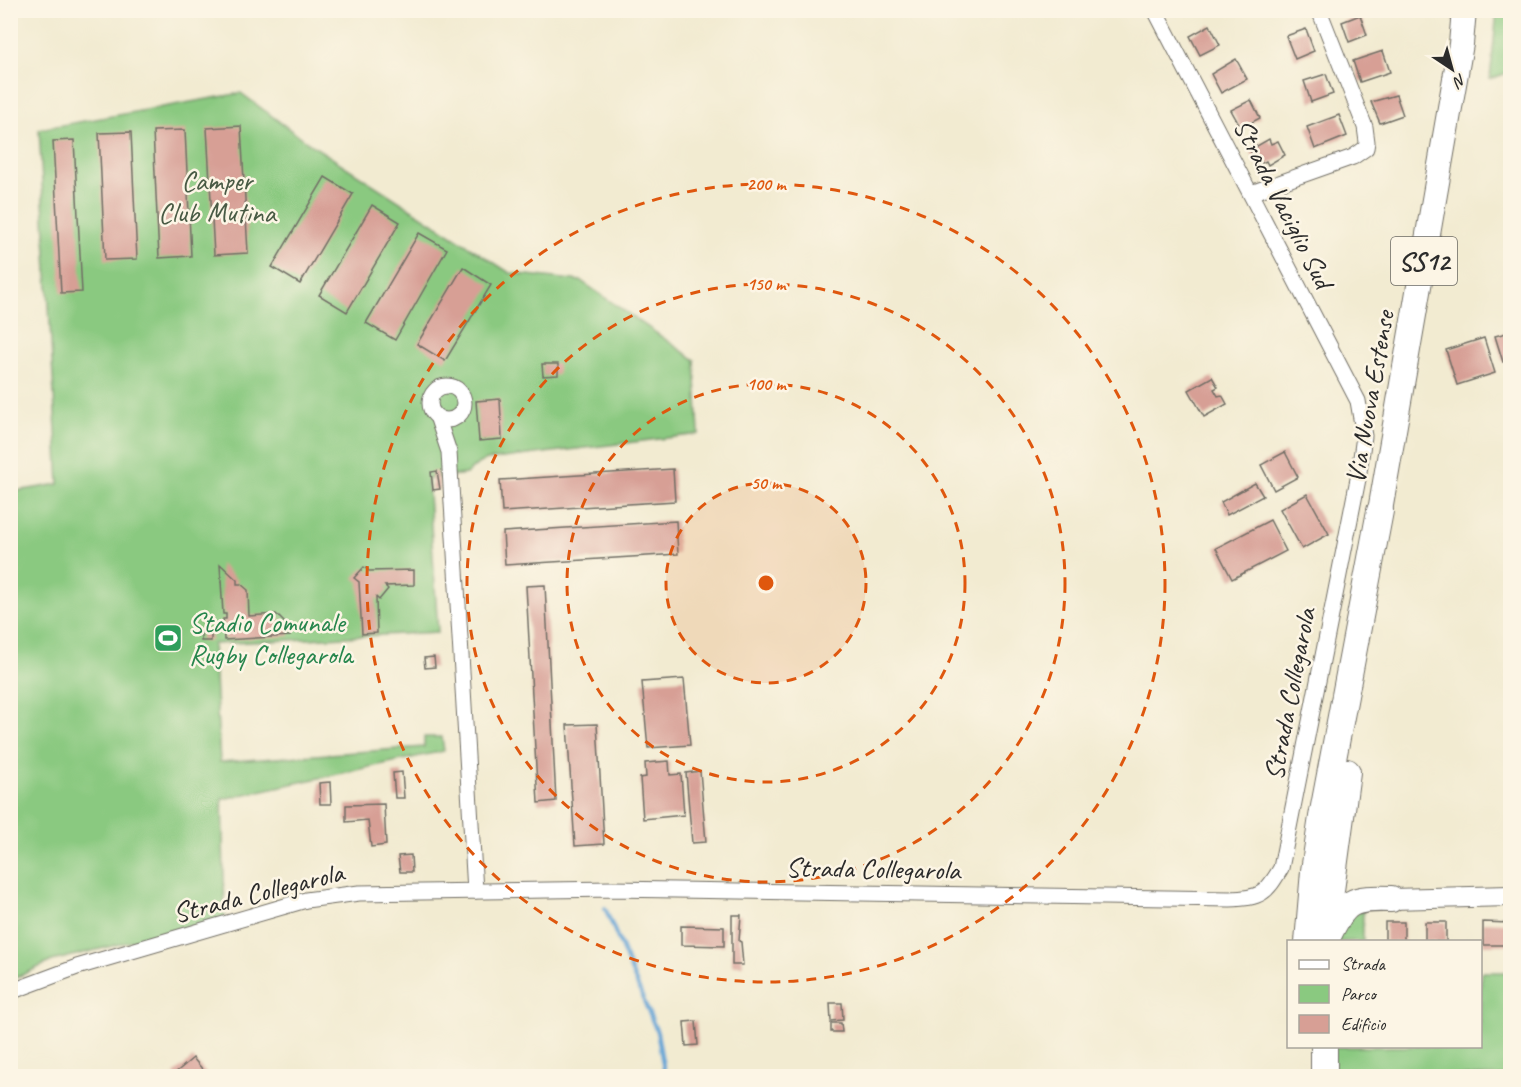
<svg xmlns="http://www.w3.org/2000/svg" width="1521" height="1087" font-family="Caveat,sans-serif">
	<rect width="100%" height="100%" fill="#fcf5e5"/>
	<filter id="ink" filterUnits="userSpaceOnUse"><feTurbulence type="fractalNoise" baseFrequency=".0167" numOctaves="2"/><feDisplacementMap in="SourceGraphic" scale="12" xChannelSelector="R" yChannelSelector="G"/><feConvolveMatrix kernelMatrix="1 2 1 2 8 2 1 2 1" color-interpolation-filters="sRGB"/></filter>
	<filter id="wash" filterUnits="userSpaceOnUse"><feTurbulence type="fractalNoise" baseFrequency=".008" numOctaves="4" result="noise"/><feDisplacementMap in="SourceGraphic" scale="24" xChannelSelector="R" yChannelSelector="G"/><feGaussianBlur stdDeviation="1.35" result="paint"/><feColorMatrix in="noise" values="0 0 0 0 0 0 0 0 0 0 0 0 0 0 0 0 0 1.4 0 .05"/><feComposite in="paint" operator="in"/></filter>
	<g filter="url(#wash)">
		<rect width="100%" height="100%" fill="#f2ebd1"/>
		<g fill="#8ac980" stroke="#5a7a56" stroke-width="1.5">
			<path d="M 1497,11 L 1510,11 L 1510,72 L 1490,79 Z"/>
			<path d="M 241,93 L 304,140 L 510,273 L 581,281 L 695,360 L 699,434 L 487,460 L 479,463 L 466,474 L 428,479 L 438,632 L 213,644 L 220,762 L 424,747 L 424,737 L 442,737 L 444,751 L 222,799 L 225,918 L 52,961 L 11,980 L 11,492 L 59,484 L 39,129 Z"/>
			<path d="M 1363,910 L 1363,941 L 1330,942 L 1339,920 Z"/>
			<path d="M 1481,972 L 1507,972 L 1509,1019 L 1510,1019 L 1510,1076 L 1327,1076 L 1327,1047 L 1480,1046 Z"/>
		</g>
		<g fill="none" stroke-linecap="round" stroke-linejoin="round">
			<path stroke="#61a3d5" stroke-width="4" d="M 605,908 L 657,1032 L 665,1076"/>
		</g>
		<g id="blocks">
			<g fill="#d79f95">
				<path d="M 1360,15 L 1367,35 L 1349,42 L 1342,22 Z"/>
				<path d="M 1210,25 L 1220,45 L 1200,55 L 1190,36 Z"/>
				<path d="M 1306,29 L 1314,51 L 1295,59 L 1286,36 Z"/>
				<path d="M 1383,51 L 1390,72 L 1360,82 L 1353,61 Z"/>
				<path d="M 1236,59 L 1247,79 L 1221,93 L 1211,74 Z"/>
				<path d="M 1326,74 L 1333,94 L 1311,102 L 1304,81 Z"/>
				<path d="M 1396,95 L 1403,115 L 1380,123 L 1371,102 Z"/>
				<path d="M 1251,100 L 1260,118 L 1241,128 L 1231,110 Z"/>
				<path d="M 1339,115 L 1347,136 L 1315,149 L 1307,127 Z"/>
				<path d="M 241,126 L 248,253 L 214,255 L 207,128 Z"/>
				<path d="M 185,130 L 191,256 L 159,258 L 153,131 Z"/>
				<path d="M 131,132 L 137,259 L 105,260 L 99,133 Z"/>
				<path d="M 1269,139 L 1271,144 L 1278,141 L 1285,155 L 1268,165 L 1266,161 L 1258,165 L 1250,150 Z"/>
				<path d="M 74,140 L 82,292 L 61,293 L 53,141 Z"/>
				<path d="M 325,177 L 353,194 L 300,284 L 272,267 Z"/>
				<path d="M 372,205 L 400,222 L 347,312 L 319,295 Z"/>
				<path d="M 419,233 L 447,249 L 395,340 L 366,323 Z"/>
				<path d="M 463,267 L 491,285 L 445,361 L 417,344 Z"/>
				<path d="M 1510,332 L 1510,360 L 1503,362 L 1495,336 Z"/>
				<path d="M 1484,338 L 1495,373 L 1457,385 L 1446,350 Z"/>
				<path d="M 542,364 L 558,364 L 558,375 L 543,376 Z"/>
				<path d="M 1212,377 L 1218,387 L 1214,389 L 1218,396 L 1222,395 L 1227,404 L 1204,417 L 1189,390 Z"/>
				<path d="M 500,399 L 502,439 L 479,441 L 476,401 Z"/>
				<path d="M 1285,452 L 1298,477 L 1274,490 L 1261,465 Z"/>
				<path d="M 673,469 L 675,501 L 502,512 L 500,480 Z"/>
				<path d="M 437,471 L 440,489 L 433,490 L 431,472 Z"/>
				<path d="M 1255,483 L 1263,496 L 1227,515 L 1221,502 Z"/>
				<path d="M 1307,494 L 1329,534 L 1302,549 L 1280,509 Z"/>
				<path d="M 1270,520 L 1286,551 L 1232,579 L 1216,548 Z"/>
				<path d="M 676,521 L 678,554 L 505,565 L 503,532 Z"/>
				<path d="M 220,564 L 237,580 L 237,584 L 241,584 L 248,590 L 249,616 L 276,614 L 289,627 L 290,636 L 224,640 L 223,619 L 226,619 L 226,614 L 223,614 Z"/>
				<path d="M 364,567 L 369,571 L 414,570 L 414,585 L 385,586 L 388,589 L 379,600 L 376,597 L 377,633 L 362,634 L 359,582 L 354,578 Z"/>
				<path d="M 545,585 L 556,801 L 538,803 L 526,586 Z"/>
				<path d="M 211,630 L 211,641 L 201,641 L 201,631 Z"/>
				<path d="M 434,657 L 435,667 L 425,668 L 424,658 Z"/>
				<path d="M 684,679 L 690,745 L 648,748 L 642,682 Z"/>
				<path d="M 597,724 L 604,844 L 575,846 L 567,725 Z"/>
				<path d="M 669,761 L 670,775 L 681,774 L 684,815 L 643,819 L 640,778 L 646,777 L 645,763 Z"/>
				<path d="M 700,771 L 706,842 L 692,843 L 686,773 Z"/>
				<path d="M 402,772 L 404,798 L 395,798 L 393,773 Z"/>
				<path d="M 330,782 L 331,804 L 320,804 L 319,783 Z"/>
				<path d="M 384,804 L 386,845 L 371,847 L 368,820 L 346,822 L 346,805 Z"/>
				<path d="M 411,855 L 412,872 L 400,872 L 398,856 Z"/>
				<path d="M 732,915 L 741,915 L 739,941 L 741,942 L 743,965 L 732,965 Z"/>
				<rect x="1385" y="922" width="19" height="20"/>
				<path d="M 1425,922 L 1446,922 L 1446,942 L 1425,941 Z"/>
				<path d="M 1483,922 L 1510,923 L 1510,945 L 1483,945 Z"/>
				<path d="M 681,926 L 724,927 L 724,946 L 681,945 Z"/>
				<path d="M 830,1003 L 842,1003 L 843,1020 L 831,1021 Z"/>
				<path d="M 696,1021 L 698,1045 L 686,1046 L 684,1022 Z"/>
				<path d="M 831,1023 L 841,1023 L 842,1032 L 831,1032 Z"/>
				<path d="M 193,1058 L 208,1076 L 176,1076 L 174,1074 Z"/>
			</g>
		</g>
	</g>
	<g filter="url(#ink)">
		<use href="#blocks" fill-opacity="0" stroke="#716e65" stroke-width="1.5"/>
		<g fill="none" stroke-linecap="round" stroke-linejoin="round">
			<g stroke="#716e65" stroke-width="17">
				<g id="minor">
					<path d="M 1251,193 L 1353,157 L 1366,148 L 1367,142 L 1365,127 L 1319,10"/>
					<circle cx="447" cy="403" r="17"/>
					<path d="M 438,419 L 449,452 L 475,891"/>
					<path d="M 10,992 L 77,967 L 306,900 L 359,893 L 612,889 L 1230,899 C 1261,898 1266,894 1281,868 L 1358,479 L 1364,436 L 1358,401 L 1155,10"/>
				</g>
			</g>
			<g stroke="#716e65" stroke-width="22">
				<path id="tertiary" d="M 1391,899 L 1510,896"/>
			</g>
			<g stroke="#716e65" stroke-width="26">
				<path id="primary" d="M 1380,511 L 1461,44 L 1464,10"/>
			</g>
			<g stroke="#716e65" stroke-width="28">
				<g id="trunk">
					<path d="M 1328,936 C 1345,900 1352,898 1391,899"/>
					<path d="M 1308,942 L 1314,871 L 1322,817 L 1380,511"/>
					<path d="M 1324,942 L 1347,772"/>
					<path d="M 1324,1046 L 1324,1076"/>
				</g>
			</g>
			<use href="#minor" stroke="#fff" stroke-width="15"/>
			<use href="#tertiary" stroke="#fff" stroke-width="20"/>
			<use href="#primary" stroke="#fff" stroke-width="24"/>
			<use href="#trunk" stroke="#fff" stroke-width="26"/>
		</g>
	</g>
	<circle cx="766" cy="583" r="100" fill="#df570e" fill-opacity=".12"/>
	<g fill="none" stroke="#df570e" stroke-width="3" stroke-dasharray="10 8">
		<circle cx="766" cy="583" r="100"/>
		<circle cx="766" cy="583" r="199"/>
		<circle cx="766" cy="583" r="299"/>
		<circle cx="766" cy="583" r="399"/>
	</g>
	<defs>
		<g id="stadium-square" transform="scale(1.5)"><rect x="-9" y="-9" width="18" height="18" rx="4" fill="#2e9e5b" stroke="#fcf5e5"/><path d="M0-5a6.5 5 0 1 0 0 10a6.5 5 0 1 0 0-10ZM-3.5-1.8h7v3.6h-7Z" fill="#fff"/></g>
	</defs>
	<g fill-rule="evenodd">
		<use href="#stadium-square" x="168" y="638"/>
	</g>
	<g text-anchor="middle" stroke-width="5" stroke-linejoin="round" paint-order="stroke">
		<rect fill="#fcf5e5" stroke="#6a6863" stroke-width="1.5" x="1391" y="237" width="66" height="48" rx="4.5"/>
		<g font-size="27" font-weight="bold" fill="#2b2b2b">
			<text x="1424" y="270">SS12</text>
		</g>
		<g font-size="28" fill="#485a44" stroke="#fcf5e5">
			<text x="217" y="190">Camper<tspan x="217" dy="32">Club Mutina</tspan></text>
		</g>
		<g font-size="28" fill="#2b2b2b" stroke="#fcf5e5">
			<text transform="translate(1284 203) rotate(63)" y="10">Strada Vaciglio Sud</text>
			<text transform="translate(1369 397) rotate(-80)" y="10">Via Nuova Estense</text>
			<text transform="translate(1289 694) rotate(-79)" y="10">Strada Collegarola</text>
			<text transform="translate(873 868) rotate(1)" y="10">Strada Collegarola</text>
			<text transform="translate(258 892) rotate(-14)" y="10">Strada Collegarola</text>
		</g>
		<g font-size="28" fill="#27864d" stroke="#fcf5e5" text-anchor="start">
			<text x="189" y="632">Stadio Comunale<tspan x="189" dy="32">Rugby Collegarola</tspan></text>
		</g>
	</g>
	<circle cx="766" cy="583" r="9" fill="#df570e" stroke="#fcf5e5" stroke-width="3"/>
	<g font-size="18" text-anchor="middle" font-weight="bold" fill="#df570e" stroke="#fcf5e5" stroke-width="5" stroke-linejoin="round" paint-order="stroke">
		<text x="766" y="190">200 m</text>
		<text x="766" y="290">150 m</text>
		<text x="766" y="390">100 m</text>
		<text x="766" y="489">50 m</text>
	</g>
	<rect width="1521" height="1087" fill="none" stroke="#fcf5e5" stroke-width="36"/>
	<rect x="1287" y="940" width="195" height="108" fill="#fcf5e5" stroke="#a8a49b" stroke-width="1.5"/>
	<rect x="1299" y="960" width="30" height="9" fill="#ffffff" stroke="#a8a49b" stroke-width="1.5"/>
	<text x="1341" y="970" font-size="18" fill="#2b2b2b">Strada</text>
	<rect x="1299" y="985" width="30" height="18" fill="#8ac980" stroke="#a8a49b" stroke-width="1.5"/>
	<text x="1341" y="1000" font-size="18" fill="#2b2b2b">Parco</text>
	<rect x="1299" y="1015" width="30" height="18" fill="#d79f95" stroke="#a8a49b" stroke-width="1.5"/>
	<text x="1341" y="1030" font-size="18" fill="#2b2b2b">Edificio</text>
	<g transform="translate(1452 69) rotate(144)" stroke="#fcf5e5" stroke-width="4.5" paint-order="stroke">
	<path d="M0-4.5L10 22L0 15L-10 22Z" fill="#2b2b2b"/>
	<text y="-9" font-size="16" font-weight="bold" text-anchor="middle" fill="#2b2b2b">N</text>
	</g>
</svg>
